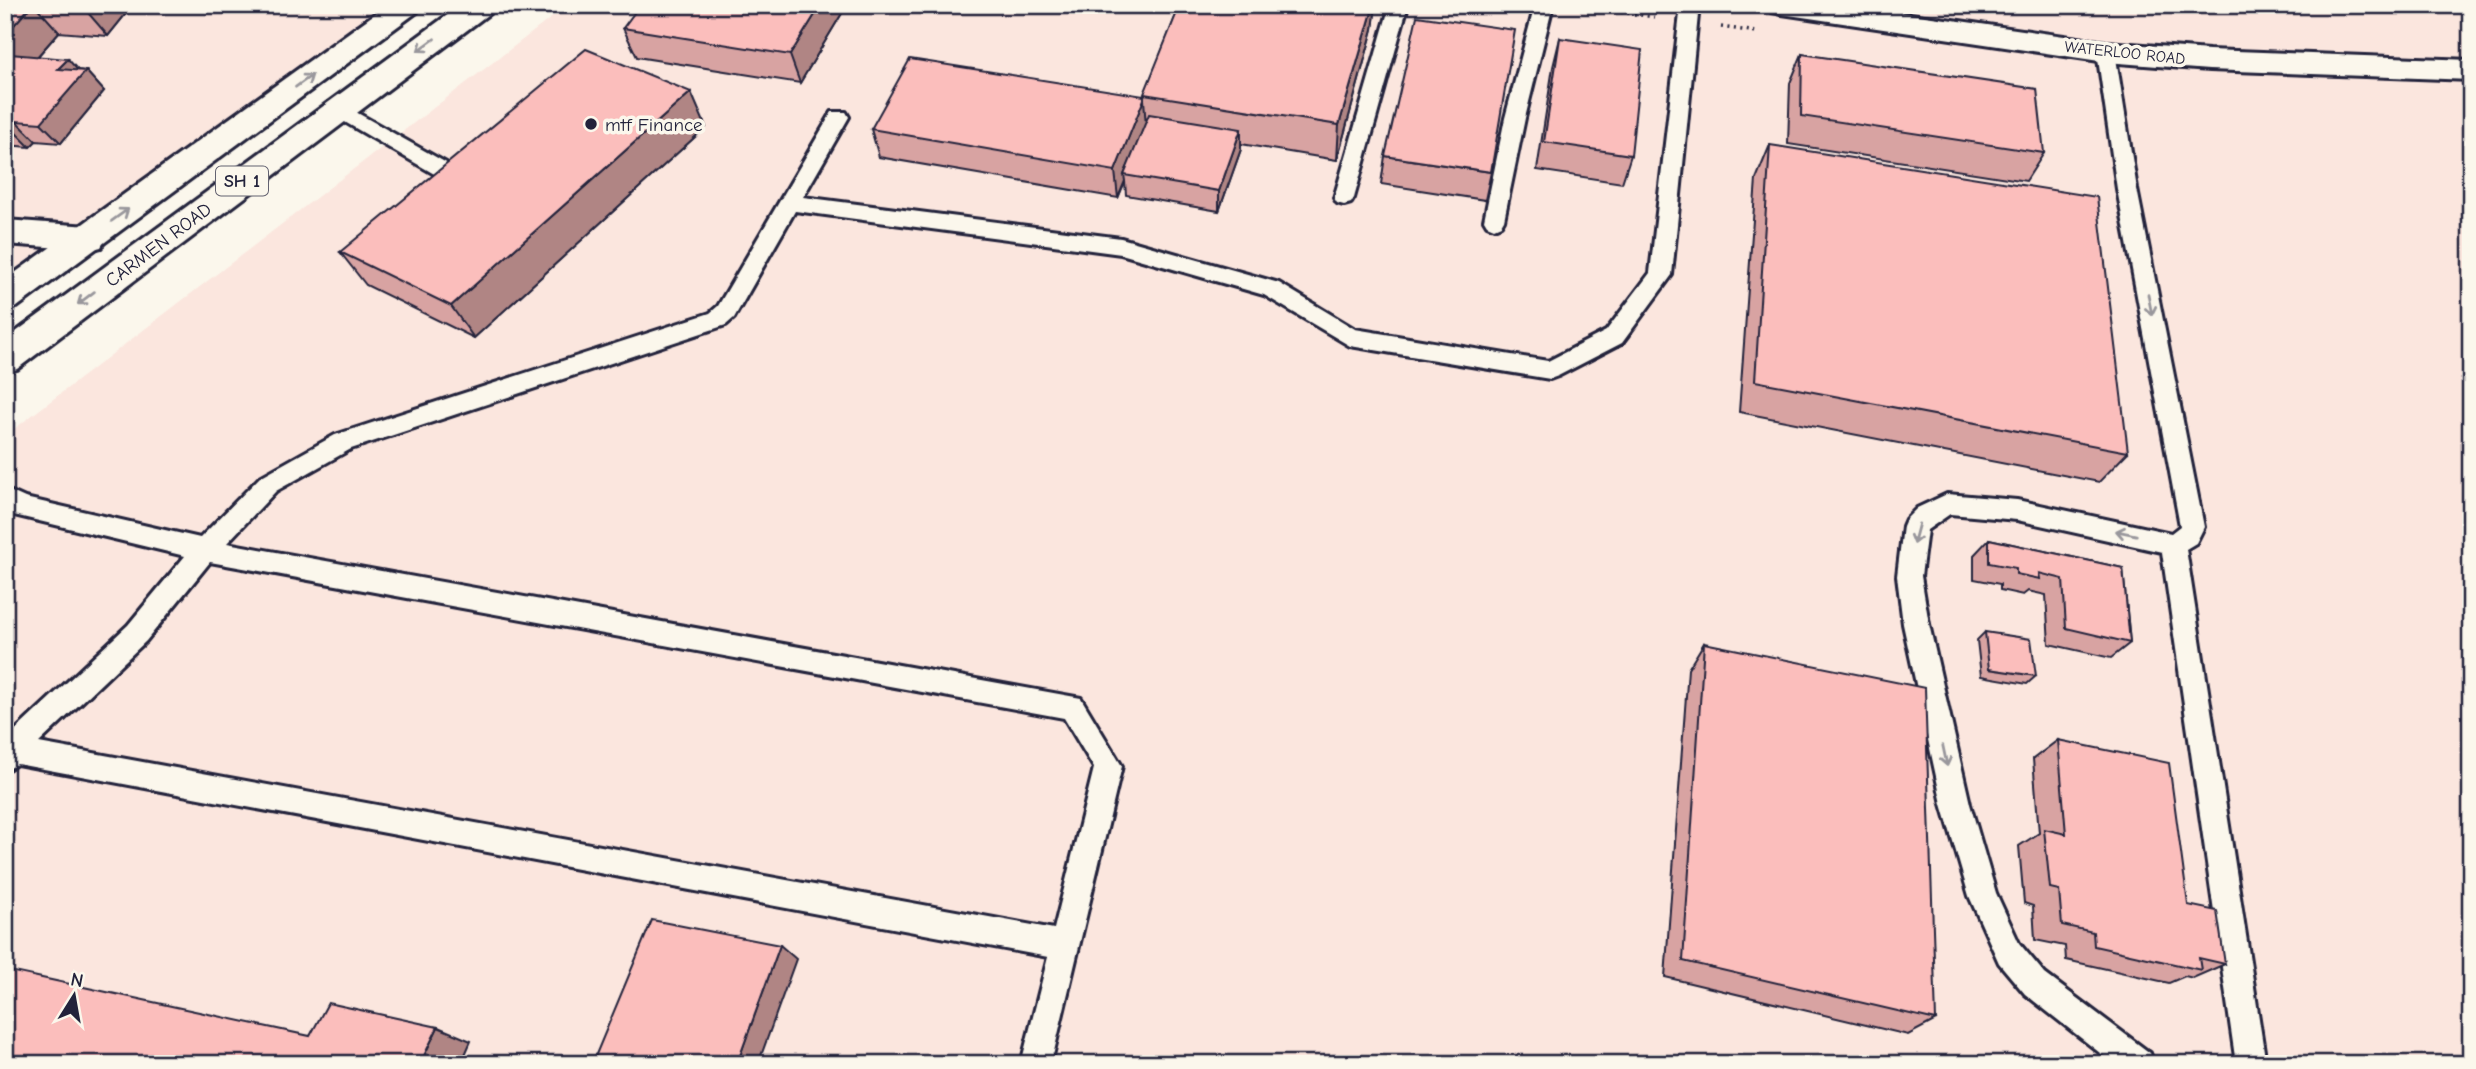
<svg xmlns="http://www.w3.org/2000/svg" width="2476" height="1069" font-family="'Comic Neue',sans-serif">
	<rect width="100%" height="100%" fill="#fbf7ec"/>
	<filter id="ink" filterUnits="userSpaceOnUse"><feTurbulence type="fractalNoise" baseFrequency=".0143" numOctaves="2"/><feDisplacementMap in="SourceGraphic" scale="14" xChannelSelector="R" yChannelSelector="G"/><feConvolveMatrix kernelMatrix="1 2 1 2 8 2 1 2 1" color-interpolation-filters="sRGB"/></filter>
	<g filter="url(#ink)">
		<g fill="#fbe6de">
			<path d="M 5,5 L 394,5 L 5,276 Z"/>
			<path d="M 568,5 L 2471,5 L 2471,1064 L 5,1064 L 5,436 Z"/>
		</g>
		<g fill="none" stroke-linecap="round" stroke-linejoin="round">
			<g stroke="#22223b" stroke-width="6">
				<g id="lane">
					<path d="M 1390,5 L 1408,5 L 1354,198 L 1351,203 L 1344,205 L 1337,203 L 1334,198 Z"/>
					<path d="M 1535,5 L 1553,5 L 1525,118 L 1504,220 L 1501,225 L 1494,228 L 1487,225 L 1484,220 L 1505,118 Z"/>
					<path d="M 1681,5 L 1699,5 L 1672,275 L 1622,343 L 1558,376 L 1550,379 L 1350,346 L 1264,295 L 1121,254 L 795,211 L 734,318 L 726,325 L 351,449 L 276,491 L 227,543 L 1081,698 L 1122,766 L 1051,1064 L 1021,1064 L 1048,957 L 17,764 L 5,771 L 5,740 L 128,625 L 185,556 L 10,514 L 5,511 L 5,489 L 25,498 L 200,538 L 260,477 L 335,435 L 710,313 L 718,306 L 832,112 L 846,112 L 849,117 L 803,197 L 1121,238 L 1279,283 L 1355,329 L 1548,361 L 1606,331 L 1650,273 ZM 210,562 L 1064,718 L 1094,768 L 1054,929 L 39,743 L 146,641 Z"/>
					<path d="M 2106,46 L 2113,48 L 2115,52 L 2137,189 L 2204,527 L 2196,543 L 2186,549 L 2266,1064 L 2236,1064 L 2162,552 L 2017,520 L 1950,514 L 1927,530 L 1921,576 L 1929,624 L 1970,804 L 1996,893 L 2019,943 L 2045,974 L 2150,1053 L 2154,1064 L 2114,1064 L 2025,994 L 1999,963 L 1969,896 L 1942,804 L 1903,624 L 1897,576 L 1903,526 L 1906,519 L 1917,508 L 1947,494 L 2017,500 L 2171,533 L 2180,526 L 2117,189 L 2097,52 L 2099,48 Z"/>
					<path d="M 338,102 L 450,165 L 453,170 L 450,175 L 436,175 L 331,114 L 328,109 L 331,104 Z"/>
				</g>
			</g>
			<g stroke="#22223b" stroke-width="6">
				<path id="street" d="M 5,220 L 89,226 L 101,229 L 106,238 L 101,247 L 89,250 L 5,244 Z"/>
			</g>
			<g stroke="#22223b" stroke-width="6">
				<path id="secondary" d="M 1768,5 L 1848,5 L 2106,42 L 2209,50 L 2471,60 L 2471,80 L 2209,70 L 2106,62 L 1782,14 L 1772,12 Z"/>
			</g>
			<g stroke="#22223b" stroke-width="6">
				<g id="highway">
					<path d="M 387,5 L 421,5 L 417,12 L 17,307 L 5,311 L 5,280 Z"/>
					<path d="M 461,5 L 495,5 L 491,12 L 17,369 L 5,373 L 5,340 Z"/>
				</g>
			</g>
			<g stroke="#22223b" stroke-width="3.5" stroke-dasharray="2 4.5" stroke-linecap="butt">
				<path d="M 1576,5 L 1654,17"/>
				<path d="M 1721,27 L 1757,32"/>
			</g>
			<use href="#lane" fill="#fbf7ec" fill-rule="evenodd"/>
			<use href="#street" fill="#fbf7ec" fill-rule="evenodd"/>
			<use href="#secondary" fill="#fbf7ec" fill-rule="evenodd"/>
			<use href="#highway" fill="#fbf7ec" fill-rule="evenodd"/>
		</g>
		<g fill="#d8a3a2" stroke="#22223b" stroke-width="2">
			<path d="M 5,5 L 133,5 L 108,36 L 59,32 L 38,56 L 78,70 L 86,71 L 104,91 L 61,143 L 36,141 L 30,147 L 5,145 Z"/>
			<path d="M 847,5 L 800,83 L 637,57 L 623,28 Z"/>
			<path d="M 1180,5 L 1376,5 L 1373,29 L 1337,160 L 1241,144 L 1241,149 L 1219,211 L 1126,195 L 1125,181 L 1118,198 L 879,157 L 871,129 L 1144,96 Z"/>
			<path d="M 1560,38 L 1631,155 L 1622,183 L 1537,170 L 1553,67 Z"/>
			<path d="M 1802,54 L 2044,153 L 2026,181 L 1788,144 L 1790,83 Z"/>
			<path d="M 706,127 L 474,338 L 366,285 L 340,252 Z"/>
			<path d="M 1770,145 L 2128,452 L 2099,482 L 1739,412 L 1756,179 Z"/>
			<path d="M 1385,156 L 1491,172 L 1485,200 L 1381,184 Z"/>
			<path d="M 1989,539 L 2123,568 L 2130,643 L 2111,658 L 2049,644 L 2046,595 L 2028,591 L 2023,595 L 2000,590 L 2000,584 L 1974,579 L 1974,555 Z"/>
			<path d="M 1985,632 L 2036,676 L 2027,684 L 1981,676 L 1977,640 Z"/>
			<path d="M 1704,643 L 1936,1020 L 1908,1035 L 1665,977 L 1688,669 Z"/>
			<path d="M 2058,740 L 2188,905 L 2225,964 L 2193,978 L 2185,976 L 2169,983 L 2066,960 L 2065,946 L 2035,940 L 2033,906 L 2024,903 L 2019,846 L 2039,833 L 2033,759 Z"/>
		</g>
		<g fill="#b08584" stroke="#22223b" stroke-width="2">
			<path d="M 32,5 L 35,5 L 59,32 L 5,93 L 5,35 Z"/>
			<path d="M 85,5 L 133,5 L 108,36 L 83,7 Z"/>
			<path d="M 821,5 L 847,5 L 800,83 L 790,55 Z"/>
			<path d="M 1374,5 L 1376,5 L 1373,29 L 1337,160 L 1339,125 Z"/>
			<path d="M 68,59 L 82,75 L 86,71 L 104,91 L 61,143 L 41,123 L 58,69 Z"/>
			<path d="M 691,92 L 706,127 L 474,338 L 451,306 Z"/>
			<path d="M 1144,99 L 1146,127 L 1124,175 L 1125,181 L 1118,198 L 1115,171 Z"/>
			<path d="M 16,121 L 36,141 L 30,147 L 10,127 Z"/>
			<path d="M 1241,129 L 1241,149 L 1219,211 L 1219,191 Z"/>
			<path d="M 5,617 L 10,621 L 5,624 Z"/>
			<path d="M 780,945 L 796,959 L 758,1064 L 737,1064 Z"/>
			<path d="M 438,1027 L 471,1041 L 461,1064 L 420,1064 Z"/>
		</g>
		<g fill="#fbbebc" stroke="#22223b" stroke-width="2">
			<path d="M 5,5 L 32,5 L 5,35 Z"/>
			<path d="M 57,5 L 85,5 L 83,7 Z"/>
			<path d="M 640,5 L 821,5 L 790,55 L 623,28 Z"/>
			<path d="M 1180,5 L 1374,5 L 1339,125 L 1144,94 Z"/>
			<path d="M 1417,16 L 1515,30 L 1491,172 L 1385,156 Z"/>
			<path d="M 1560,38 L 1642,50 L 1631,155 L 1544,142 Z"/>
			<path d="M 586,49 L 691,92 L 451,306 L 340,252 Z"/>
			<path d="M 10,54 L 68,59 L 58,69 L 86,71 L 41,123 L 16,121 L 10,127 L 5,126 L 5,59 Z"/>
			<path d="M 1802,54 L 2037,89 L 2044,153 L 1801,116 Z"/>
			<path d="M 910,59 L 1144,96 L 1144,99 L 1115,171 L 871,129 Z"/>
			<path d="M 1149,114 L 1241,129 L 1219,191 L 1124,175 Z"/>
			<path d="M 1770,145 L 2097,197 L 2128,452 L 1755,381 Z"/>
			<path d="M 1989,539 L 2123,568 L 2130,643 L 2066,628 L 2063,579 L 2039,573 L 2040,579 L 2016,574 L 2016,568 L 1989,563 Z"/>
			<path d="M 1985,632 L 2031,639 L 2036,676 L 1989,669 Z"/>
			<path d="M 1704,643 L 1925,688 L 1936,1020 L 1683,961 Z"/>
			<path d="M 2058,740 L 2169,763 L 2188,905 L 2217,911 L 2225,964 L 2199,958 L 2201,970 L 2094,946 L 2093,932 L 2062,925 L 2059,890 L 2050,888 L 2044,829 L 2066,834 Z"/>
			<path d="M 652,920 L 780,945 L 737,1064 L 592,1064 Z"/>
			<path d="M 5,970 L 310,1036 L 328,1003 L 438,1027 L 420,1064 L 5,1064 Z"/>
		</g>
		<defs><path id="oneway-shaft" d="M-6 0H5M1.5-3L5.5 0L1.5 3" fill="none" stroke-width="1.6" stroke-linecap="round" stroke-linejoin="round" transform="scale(1.75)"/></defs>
		<g stroke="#99979c">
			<use href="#oneway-shaft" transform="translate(426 45) rotate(144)"/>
			<use href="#oneway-shaft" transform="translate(304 81) rotate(-36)"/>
			<use href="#oneway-shaft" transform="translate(120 215) rotate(-36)"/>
			<use href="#oneway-shaft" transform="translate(86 298) rotate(143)"/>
			<use href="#oneway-shaft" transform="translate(2150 305) rotate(79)"/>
			<use href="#oneway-shaft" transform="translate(2126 533) rotate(-168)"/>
			<use href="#oneway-shaft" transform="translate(1916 534) rotate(105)"/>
			<use href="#oneway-shaft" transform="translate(1945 756) rotate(78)"/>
		</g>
	</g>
	<circle fill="#22223b" stroke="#fbf7ec" stroke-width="2.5" cx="591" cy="124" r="7"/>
	<g text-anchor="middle" stroke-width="7" stroke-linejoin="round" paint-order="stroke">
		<g font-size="16" fill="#22223b" stroke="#fbf7ec">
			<text transform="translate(2125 52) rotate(6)" y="6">WATERLOO ROAD</text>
		</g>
		<rect fill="#fbf7ec" stroke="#636270" stroke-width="2" x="216" y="166.5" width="52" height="29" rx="5"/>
		<g font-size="18" font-weight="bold" fill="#22223b">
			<text x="242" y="187">SH 1</text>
		</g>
		<g font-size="19" fill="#22223b" stroke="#fbf7ec" text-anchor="start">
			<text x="605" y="131">mtf Finance</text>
		</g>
		<g font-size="19" fill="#22223b" stroke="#fbf7ec">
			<text transform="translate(158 244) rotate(-37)" y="7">CARMEN ROAD</text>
		</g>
	</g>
	<rect width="2476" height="1069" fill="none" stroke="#fbf7ec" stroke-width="28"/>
	<rect x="14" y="14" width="2448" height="1041" fill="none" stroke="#22223b" stroke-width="2.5" filter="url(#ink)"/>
	<g transform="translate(74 996) rotate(11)" stroke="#fbf7ec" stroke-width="5" paint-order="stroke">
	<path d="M0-5L12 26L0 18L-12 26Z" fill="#22223b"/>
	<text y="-10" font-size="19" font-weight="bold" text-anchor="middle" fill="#22223b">N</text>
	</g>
</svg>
